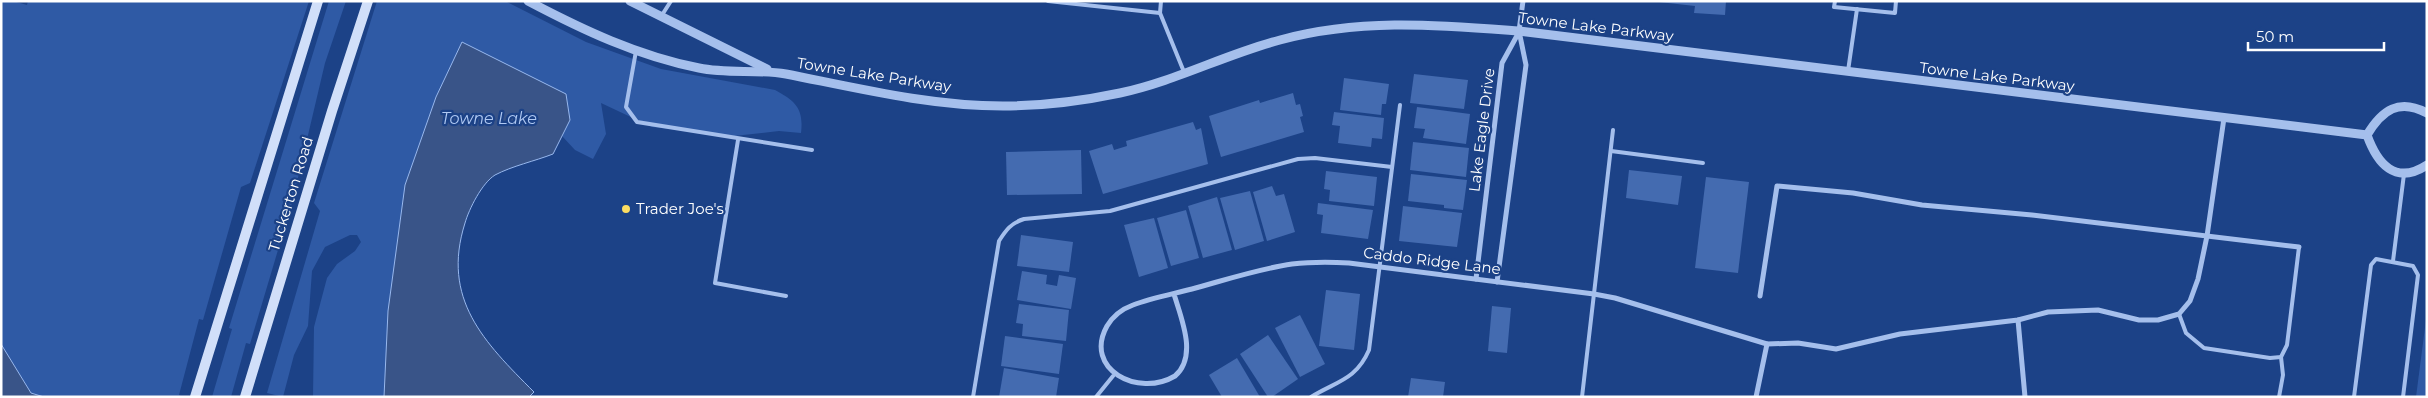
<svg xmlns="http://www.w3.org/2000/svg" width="2428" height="398" font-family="Montserrat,sans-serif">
	<rect width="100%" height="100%" fill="#1c4287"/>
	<g fill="#2f5aa5">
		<path d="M 1,1 L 13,1 L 27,5 L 28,1 L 309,1 L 250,183 L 241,187 L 203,320 L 199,319 L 179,395 L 183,397 L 44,397 L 31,393 L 1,344 Z"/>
		<path d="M 329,1 L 346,1 L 325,63 L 292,203 L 250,344 L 246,343 L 231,397 L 212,397 L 232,329 L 229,328 Z"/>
		<path d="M 377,1 L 505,1 L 586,42 L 661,69 L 775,90 C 795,101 804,108 801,133 L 779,131 L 734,136 L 652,127 L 601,103 L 606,134 L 593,159 L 575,150 L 562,136 L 570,120 L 462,42 L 388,311 L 384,397 L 313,397 L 314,327 L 327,278 L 337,264 L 355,251 L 361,242 L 357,235 L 350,235 L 325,247 L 312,271 L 308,326 L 294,355 L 283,397 L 267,393 L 320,211 L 314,203 Z"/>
		<path d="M 2427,312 L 2427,397 L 2416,397 Z"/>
	</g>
	<g fill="#395488" stroke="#98b8ee">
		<path d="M 462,42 L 566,94 L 570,120 L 553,154 C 535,161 512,166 495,175 C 482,183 469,209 465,223 C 441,299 484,342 534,392 L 529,397 L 384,397 L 388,311 L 405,185 L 436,97 Z"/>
		<path d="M 1,344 L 31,393 L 44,397 L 1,397 Z"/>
	</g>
	<g fill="#446bb0">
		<path d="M 1650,1 L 1726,1 L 1725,15 L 1694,13 L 1695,6 Z"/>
		<path d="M 1414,74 L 1468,80 L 1464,109 L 1410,103 Z"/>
		<path d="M 1344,78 L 1389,84 L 1386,104 L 1382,104 L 1381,115 L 1340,110 Z"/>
		<path d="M 1293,93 L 1296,105 L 1300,104 L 1303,116 L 1300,117 L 1304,132 L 1221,157 L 1209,116 L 1259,100 L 1260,103 Z"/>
		<path d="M 1417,107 L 1470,114 L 1466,144 L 1423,138 L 1425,129 L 1414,128 Z"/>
		<path d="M 1334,112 L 1384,118 L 1382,139 L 1372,138 L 1371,147 L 1338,143 L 1340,126 L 1332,125 Z"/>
		<path d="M 1193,122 L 1196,130 L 1201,128 L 1208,164 L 1103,194 L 1089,151 L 1112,144 L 1114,150 L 1127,146 L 1126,141 Z"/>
		<path d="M 1413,142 L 1469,148 L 1466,177 L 1410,170 Z"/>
		<path d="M 1081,150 L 1082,194 L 1007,195 L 1006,152 Z"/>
		<path d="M 1629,170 L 1682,176 L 1678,205 L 1626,198 Z"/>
		<path d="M 1326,171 L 1377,177 L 1374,206 L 1329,201 L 1330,190 L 1324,189 Z"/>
		<path d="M 1411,174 L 1467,180 L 1463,210 L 1444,208 L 1444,205 L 1408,201 Z"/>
		<path d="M 1706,177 L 1749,182 L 1738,273 L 1695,268 Z"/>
		<path d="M 1272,186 L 1276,196 L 1284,194 L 1295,232 L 1267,241 L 1253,192 Z"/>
		<path d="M 1250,191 L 1264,241 L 1235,250 L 1220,198 Z"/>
		<path d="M 1217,197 L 1232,250 L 1203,258 L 1188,206 Z"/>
		<path d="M 1318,203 L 1373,210 L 1368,239 L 1321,233 L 1323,215 L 1317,214 Z"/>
		<path d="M 1403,206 L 1462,213 L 1457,247 L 1399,241 Z"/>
		<path d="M 1186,210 L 1199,258 L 1171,266 L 1157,218 Z"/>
		<path d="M 1154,218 L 1168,268 L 1139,277 L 1124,225 Z"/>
		<path d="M 1021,235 L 1073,242 L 1069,272 L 1017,266 Z"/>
		<path d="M 1022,271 L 1047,275 L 1046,284 L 1057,286 L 1059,275 L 1076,278 L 1071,309 L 1017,300 Z"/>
		<path d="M 1326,290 L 1360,294 L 1354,350 L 1319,346 Z"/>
		<path d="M 1019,304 L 1069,310 L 1066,341 L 1022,336 L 1023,324 L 1016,323 Z"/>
		<path d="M 1492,306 L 1511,308 L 1507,353 L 1488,351 Z"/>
		<path d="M 1300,315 L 1325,364 L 1300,377 L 1275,328 Z"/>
		<path d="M 1268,335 L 1298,379 L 1272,397 L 1268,397 L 1240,354 Z"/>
		<path d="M 1005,336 L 1063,344 L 1059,374 L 1001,366 Z"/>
		<path d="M 1237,358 L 1260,397 L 1222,397 L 1209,375 Z"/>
		<path d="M 1004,368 L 1059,378 L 1056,397 L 999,397 Z"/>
		<path d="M 1411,378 L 1445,382 L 1443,397 L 1408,397 Z"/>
	</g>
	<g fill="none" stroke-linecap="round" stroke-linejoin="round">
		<g stroke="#a5bfec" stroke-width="4">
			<path d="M 1048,1 L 1160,13"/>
			<path d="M 1161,1 L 1160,13 L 1184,72"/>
			<path d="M 1835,1 L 1834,7 L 1895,13 L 1896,1"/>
			<path d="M 662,15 L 671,1"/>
			<path d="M 636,51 L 626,107 L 637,122 L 812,150"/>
			<path d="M 1848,71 L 1857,9"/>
			<path d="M 738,140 L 715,283 L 786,296"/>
			<path d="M 1611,151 L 1703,163"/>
			<path d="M 2393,261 L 2404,174"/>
			<path d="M 2179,314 L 2186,333 L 2204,348 L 2270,358 L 2281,357 L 2287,345 L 2299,247"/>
			<path d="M 973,397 L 999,241 C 1006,230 1011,223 1024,219 L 1110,211 L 1298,159 L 1315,158 L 1392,167"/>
			<path d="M 1096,397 L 1113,376"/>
			<path d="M 1311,397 C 1337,381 1356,380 1369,350 L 1400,105"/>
			<path d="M 1582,397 L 1613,130"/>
			<path d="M 2279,397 L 2283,375 L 2281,357"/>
			<path d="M 2354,397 L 2371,265 L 2376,259 L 2413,266 L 2418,275 L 2403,397"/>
		</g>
		<g stroke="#a5bfec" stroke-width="5">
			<path d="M 1476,279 L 1502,63 L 1519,32"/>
			<path d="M 1497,282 L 1526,65 L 1519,31 L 1523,1"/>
			<path d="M 1174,294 C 1181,318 1198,356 1175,376 C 1138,398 1083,369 1107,326 C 1113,316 1122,309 1133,305 C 1151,298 1173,294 1192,289 C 1225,280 1258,269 1292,264 C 1310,262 1330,262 1349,263 L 1594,294 L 1615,298 L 1767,344 L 1798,343 L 1836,349 L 1900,334 L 2018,320 L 2048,312 L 2098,310 L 2139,320 L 2158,320 L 2179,314 L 2190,301 L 2198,279 L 2207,236 L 2224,118"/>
			<path d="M 1760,296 L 1777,186 L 1853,193 L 1922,205 L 2032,215 L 2299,247"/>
			<path d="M 2018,320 L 2025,397"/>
			<path d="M 1756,397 L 1767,344"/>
		</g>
		<g stroke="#a5bfec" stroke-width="9">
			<path d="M 528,1 C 583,30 638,56 699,68 C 727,74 757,69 786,74 C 857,88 930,106 1003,106 C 1042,106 1082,101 1120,93 C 1176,81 1226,54 1280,40 C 1361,18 1438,25 1519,31 L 2367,135 C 2377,163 2395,186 2427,165"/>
			<path d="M 630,1 L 767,69"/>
			<path d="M 2367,135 C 2382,110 2399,98 2427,113"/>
		</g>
		<g stroke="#d1dff9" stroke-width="10">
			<path d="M 195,397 L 318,1"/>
			<path d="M 245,397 L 332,111 L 368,1"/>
		</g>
	</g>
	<circle fill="#fcdd62" stroke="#1c4287" stroke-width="2" cx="626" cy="209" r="5"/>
	<g text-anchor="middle" stroke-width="4.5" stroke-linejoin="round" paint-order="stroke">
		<g font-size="15" fill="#fff" stroke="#1c4287">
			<text transform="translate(1596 27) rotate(7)" y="5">Towne Lake Parkway</text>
			<text transform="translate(874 75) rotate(9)" y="5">Towne Lake Parkway</text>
			<text transform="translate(1997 77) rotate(7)" y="5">Towne Lake Parkway</text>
			<text transform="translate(1482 130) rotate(-83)" y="5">Lake Eagle Drive</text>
			<text transform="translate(291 194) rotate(-73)" y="5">Tuckerton Road</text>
			<text transform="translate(1432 261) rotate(7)" y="5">Caddo Ridge Lane</text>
		</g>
		<g font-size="15" fill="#fff" stroke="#1c4287" text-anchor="start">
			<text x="636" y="214">Trader Joe's</text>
		</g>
		<g font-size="16" font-style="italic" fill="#b0c9f3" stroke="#1c4287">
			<text x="489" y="124">Towne Lake</text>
		</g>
	</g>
	<rect width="2428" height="398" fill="none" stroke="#ffffff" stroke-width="5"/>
	<path d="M2248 42v8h136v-8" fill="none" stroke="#ffffff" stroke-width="2.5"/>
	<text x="2256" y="42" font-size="15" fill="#ffffff" stroke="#1c4287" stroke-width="4" paint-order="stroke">50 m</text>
</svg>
